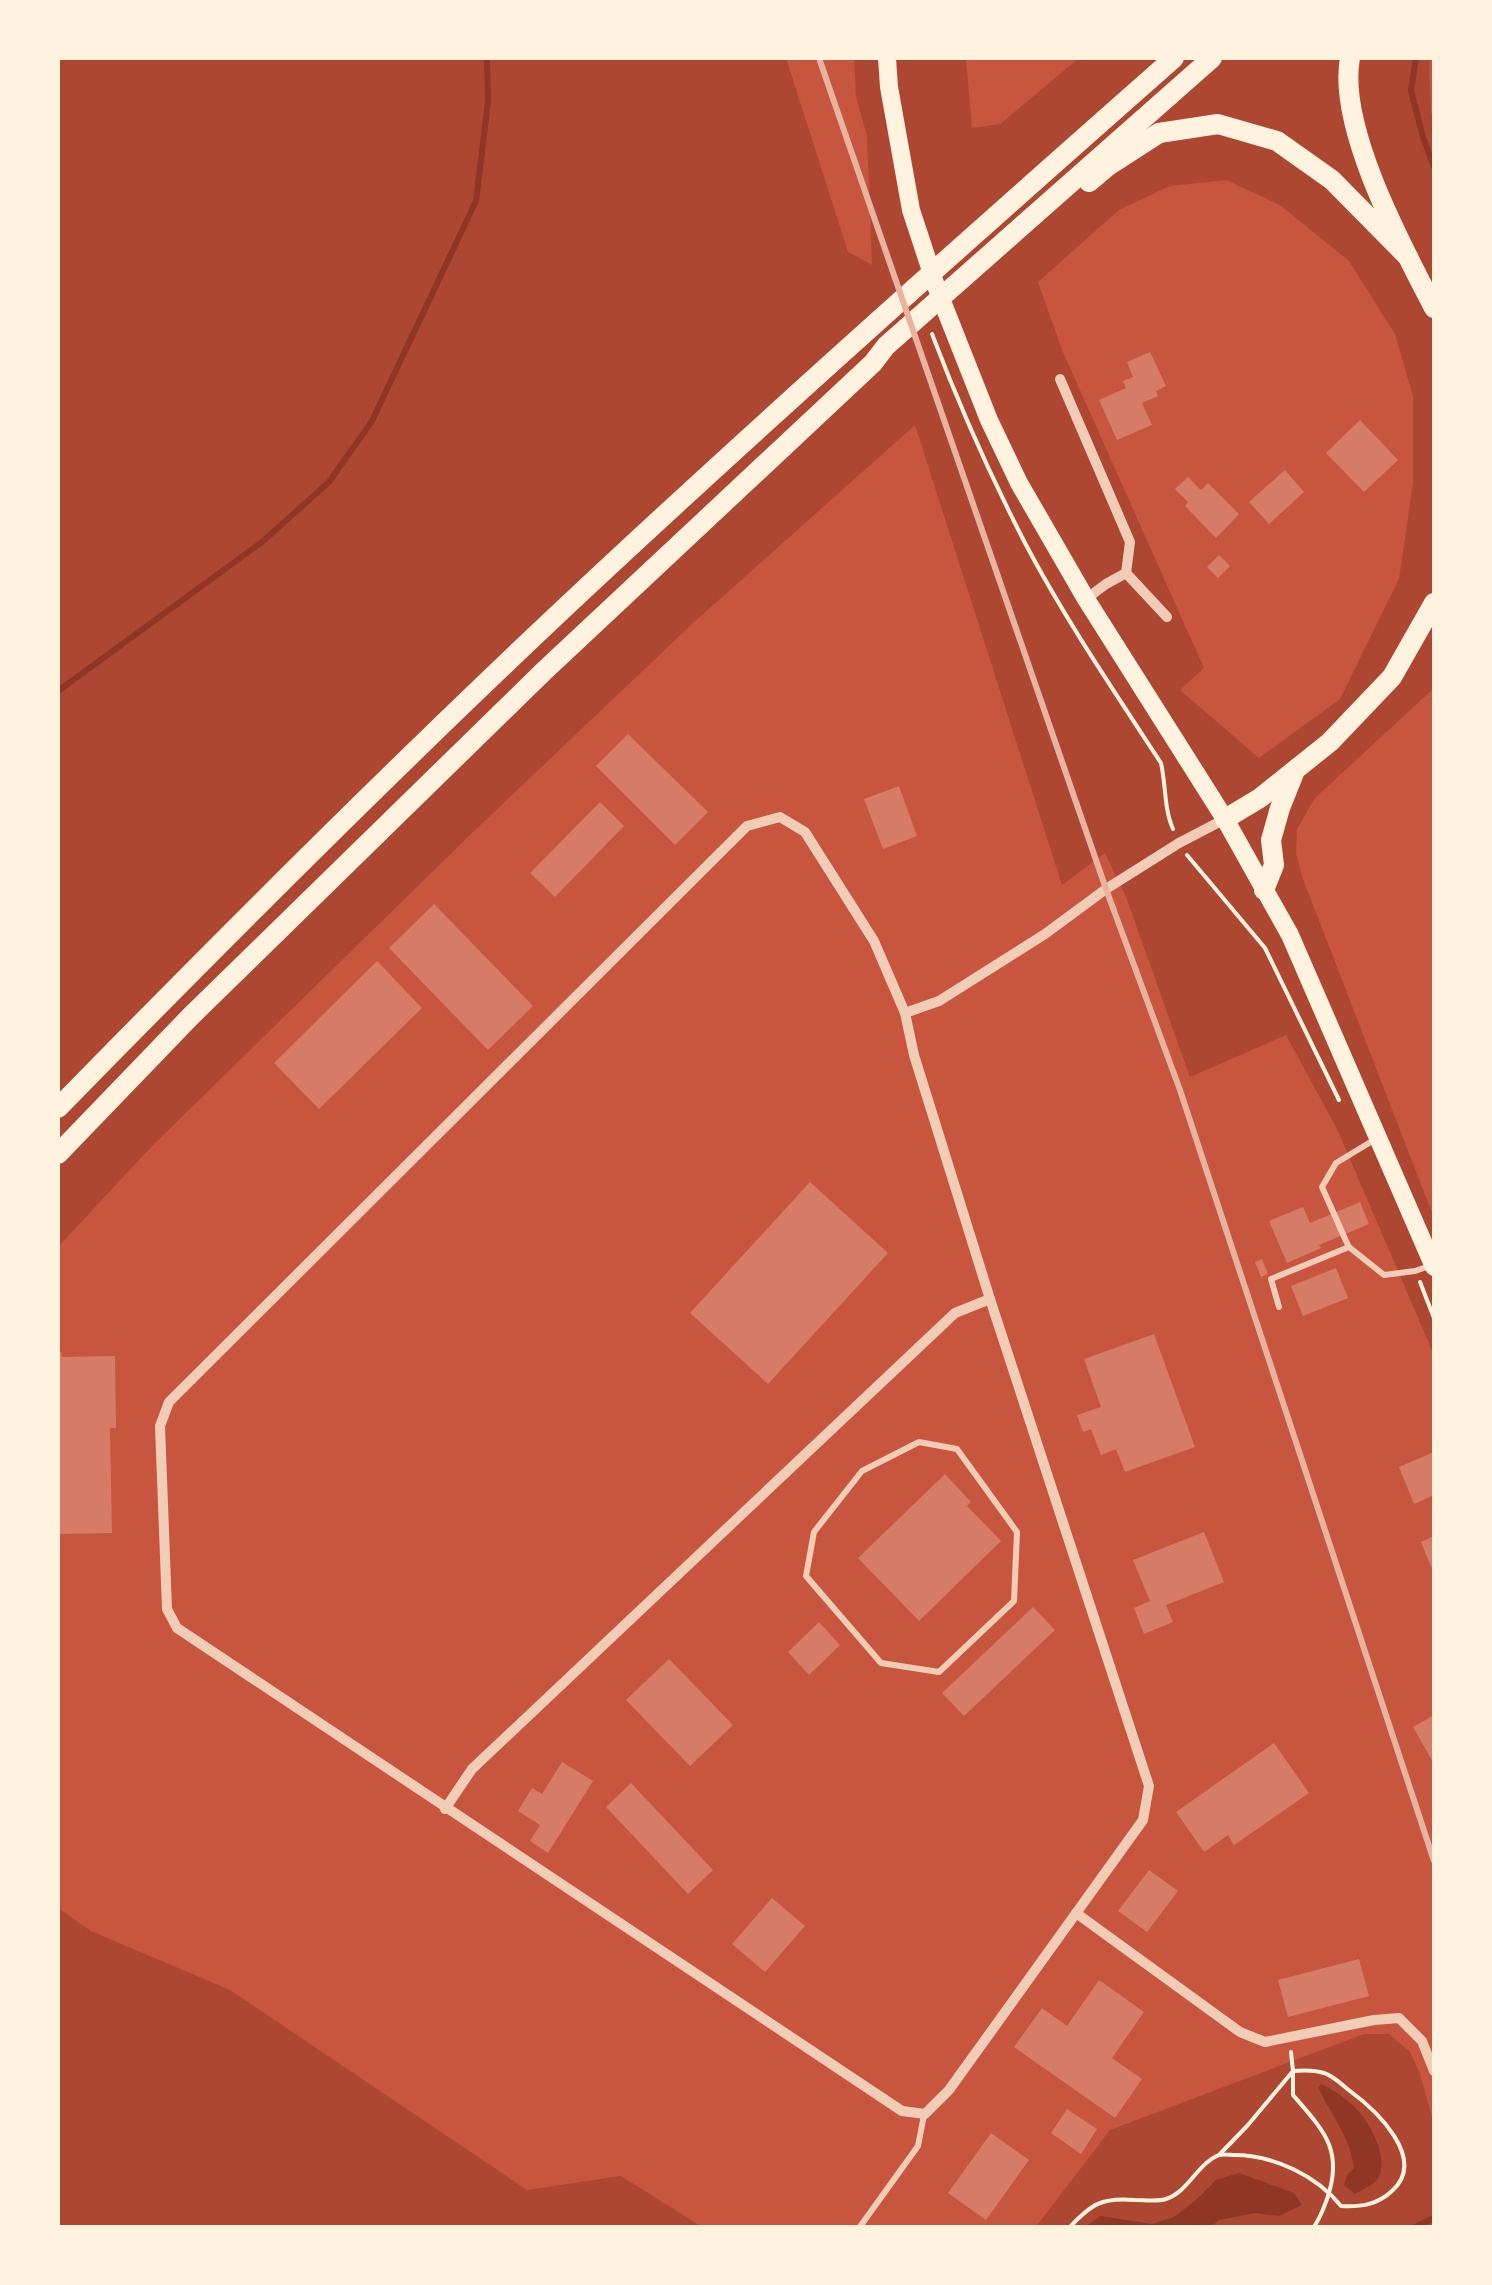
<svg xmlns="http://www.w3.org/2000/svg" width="1492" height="2285" font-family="Quicksand,sans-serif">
	<rect width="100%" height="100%" fill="#c8553d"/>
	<g fill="#ae4732" fill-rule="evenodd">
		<path d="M 58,58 L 786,58 L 848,252 L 872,265 L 867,136 L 856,97 L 854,58 L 966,58 L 972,128 L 1000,124 L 1079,58 L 1431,58 L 1429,64 L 1431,112 L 1434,121 L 1434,688 L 1315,798 L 1297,829 L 1296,854 L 1303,879 L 1434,1218 L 1434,1355 L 1337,1129 L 1286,1035 L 1190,1077 L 1126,897 L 1105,853 L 1062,885 L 915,425 L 692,624 L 472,833 L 153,1145 L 58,1247 ZM 1226,180 L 1280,205 L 1349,261 L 1395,334 L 1413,396 L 1413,483 L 1399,579 L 1340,699 L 1259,758 L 1180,690 L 1204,668 L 1062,350 L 1038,282 L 1119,210 L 1170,186 Z"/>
		<path d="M 58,1908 L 91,1931 L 230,1990 L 527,2190 L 621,2176 L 702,2227 L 58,2227 Z"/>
		<path d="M 1364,2034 L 1389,2034 L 1410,2052 L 1420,2074 L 1434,2124 L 1434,2227 L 1035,2228 L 1110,2130 Z"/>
	</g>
	<g fill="#8f3625">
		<path d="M 1321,2084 C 1335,2090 1350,2101 1360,2113 C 1372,2126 1391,2164 1376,2181 C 1372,2186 1361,2190 1355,2194 L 1344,2185 L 1347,2175 L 1354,2168 C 1350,2135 1331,2116 1318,2087 Z"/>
		<path d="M 1239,2173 L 1294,2193 L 1302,2205 L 1279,2216 L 1255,2213 L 1219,2220 L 1211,2227 L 1085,2227 L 1100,2216 L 1152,2224 L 1174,2217 L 1196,2200 L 1216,2180 Z"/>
	</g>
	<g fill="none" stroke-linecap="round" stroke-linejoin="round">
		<g stroke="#8f3625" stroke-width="6">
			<path d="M 1416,58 L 1411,91 L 1423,137 L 1434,167"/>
			<path d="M 58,691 L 262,542 L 329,482 L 372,421 L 476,201 L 488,102 L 487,58"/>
			<path d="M 1413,2228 L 1434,2218"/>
		</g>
	</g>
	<g fill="#d67c66">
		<path d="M 1150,352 L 1166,386 L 1156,391 L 1158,396 L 1142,403 L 1152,425 L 1117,440 L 1099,400 L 1126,388 L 1123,381 L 1133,377 L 1127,362 Z"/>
		<path d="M 1360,420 L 1398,460 L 1364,492 L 1326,453 Z"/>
		<path d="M 1285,470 L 1304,492 L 1269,524 L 1249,502 Z"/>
		<path d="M 1188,477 L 1201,490 L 1208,483 L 1239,514 L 1216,538 L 1185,506 L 1188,502 L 1175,489 Z"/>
		<path d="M 1219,555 L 1230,566 L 1218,578 L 1207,567 Z"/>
		<path d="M 628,734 L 708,812 L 675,845 L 596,766 Z"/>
		<path d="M 899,786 L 917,836 L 883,849 L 864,799 Z"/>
		<path d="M 600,802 L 624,826 L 555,897 L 530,873 Z"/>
		<path d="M 434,904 L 533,1006 L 488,1050 L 389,948 Z"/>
		<path d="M 377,961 L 422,1008 L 319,1109 L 274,1063 Z"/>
		<path d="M 810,1182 L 888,1253 L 768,1384 L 690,1313 Z"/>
		<path d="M 1360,1202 L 1369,1224 L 1319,1245 L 1321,1248 L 1287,1263 L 1269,1221 L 1303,1207 L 1310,1223 Z"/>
		<path d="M 1262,1259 L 1268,1274 L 1261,1277 L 1255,1262 Z"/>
		<path d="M 1336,1268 L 1348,1298 L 1303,1316 L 1291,1286 Z"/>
		<path d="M 1154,1334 L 1195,1447 L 1125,1472 L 1116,1449 L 1101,1455 L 1091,1429 L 1083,1432 L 1077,1415 L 1101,1407 L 1084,1359 Z"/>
		<path d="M 58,1352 L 61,1352 L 62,1357 L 115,1356 L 116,1428 L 110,1428 L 112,1533 L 60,1534 L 60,1505 L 58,1505 Z"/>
		<path d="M 1434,1452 L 1434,1495 L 1414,1504 L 1399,1467 Z"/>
		<path d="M 945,1474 L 971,1502 L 967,1506 L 1001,1541 L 919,1621 L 858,1558 Z"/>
		<path d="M 1204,1532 L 1224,1582 L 1166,1605 L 1173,1622 L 1144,1634 L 1134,1608 L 1150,1601 L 1133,1560 Z"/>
		<path d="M 1434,1536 L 1434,1574 L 1421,1542 Z"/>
		<path d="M 1033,1607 L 1055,1630 L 964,1716 L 942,1693 Z"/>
		<path d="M 819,1622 L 840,1645 L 809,1675 L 788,1652 Z"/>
		<path d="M 669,1659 L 733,1725 L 690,1766 L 626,1700 Z"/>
		<path d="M 1434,1715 L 1434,1764 L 1413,1727 Z"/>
		<path d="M 1274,1743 L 1309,1793 L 1234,1845 L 1228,1835 L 1204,1852 L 1176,1812 Z"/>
		<path d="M 562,1762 L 593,1781 L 548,1853 L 530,1841 L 540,1825 L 518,1811 L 532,1788 L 542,1794 Z"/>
		<path d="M 631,1783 L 713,1870 L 688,1894 L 606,1807 Z"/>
		<path d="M 1149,1870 L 1178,1891 L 1147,1932 L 1118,1911 Z"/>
		<path d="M 772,1898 L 805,1926 L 765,1972 L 732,1944 Z"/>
		<path d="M 1359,1959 L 1369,1996 L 1288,2017 L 1278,1980 Z"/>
		<path d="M 1099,1980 L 1144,2012 L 1112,2058 L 1142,2079 L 1115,2118 L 1014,2047 L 1042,2008 L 1067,2026 Z"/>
		<path d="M 1067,2109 L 1097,2129 L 1081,2154 L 1051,2133 Z"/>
		<path d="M 991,2133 L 1029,2160 L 986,2220 L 948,2193 Z"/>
	</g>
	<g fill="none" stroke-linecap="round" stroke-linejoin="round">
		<g stroke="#fff3e0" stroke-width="4">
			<path d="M 932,334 C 959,405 990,475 1025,543 C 1065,619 1114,691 1161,763 C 1166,785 1164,809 1173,829"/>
			<path d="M 1187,855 L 1265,948 L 1339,1100"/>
			<path d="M 1420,1282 L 1434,1318"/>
			<path d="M 1291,2052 L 1293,2071 L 1293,2095 C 1324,2131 1344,2150 1327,2199 C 1323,2210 1320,2219 1313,2228"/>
			<path d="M 1069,2228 C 1091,2204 1102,2197 1135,2200 C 1145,2200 1157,2202 1166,2199 C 1188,2192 1198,2163 1219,2155 C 1222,2154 1231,2155 1234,2155 C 1274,2155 1317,2176 1341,2206 C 1361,2207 1377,2205 1392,2191 C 1428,2159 1376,2110 1350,2091 C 1342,2085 1334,2076 1324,2073 C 1315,2070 1304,2070 1293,2071 L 1248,2125 L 1220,2154"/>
		</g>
		<g stroke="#f1ccb7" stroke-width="6">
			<path d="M 1374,1140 L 1336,1163 L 1322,1187 L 1346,1241 L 1349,1247 L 1384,1275 L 1415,1271 L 1432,1265"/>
			<path d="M 1279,1307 L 1271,1279 L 1349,1247"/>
			<path d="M 919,1442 L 957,1449 L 1017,1532 L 1014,1601 L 939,1672 L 881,1663 L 806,1576 L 814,1532 L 862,1471 Z"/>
			<path d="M 859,2228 L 918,2146 L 924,2115"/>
		</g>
		<g stroke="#f1ccb7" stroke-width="10">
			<path d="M 1060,379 L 1130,542 L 1126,573 L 1167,617"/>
			<path d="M 1086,599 L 1106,584 L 1126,573"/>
			<path d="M 780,817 L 805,832 L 874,941 L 905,1013 L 914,1055 L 990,1299 L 1149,1786 L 1143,1820 L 949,2090 L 925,2114 L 902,2111 L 177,1628 L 167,1609 L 160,1426 L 169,1402 L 747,826 Z"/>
			<path d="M 905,1013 L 939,1001 L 1045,934 L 1106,889 L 1179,843 L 1225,819"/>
			<path d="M 445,1809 L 472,1769 L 955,1313 L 990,1299"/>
			<path d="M 1076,1913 L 1240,2032 L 1265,2042 L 1374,2020 L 1399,2018 L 1422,2041 L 1434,2071"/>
		</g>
		<path stroke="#fff3e0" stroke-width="18" d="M 887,58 L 889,87 L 911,210 L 936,286 L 989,420 L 1019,483 L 1086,599 L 1225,819 L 1290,935 L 1434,1267"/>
		<g stroke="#fff3e0" stroke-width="20">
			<path d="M 1350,58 C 1337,127 1402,246 1434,308"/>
			<path d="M 1089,182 L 1108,166 L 1159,133 L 1218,124 L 1277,141 L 1332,180 L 1408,257"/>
			<path d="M 1225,819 L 1260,798 L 1330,742 L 1392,677 L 1434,603"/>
			<path d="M 1264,890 L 1274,865 L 1271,840 L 1280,808 L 1294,773"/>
			<path d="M 58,1108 C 232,930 408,754 590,584 C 782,405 978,231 1174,58"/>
			<path d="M 58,1154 L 189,1018 L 543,672 L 873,363 L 886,346 L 1212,58"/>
		</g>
		<path stroke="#e9b49f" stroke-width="6" d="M 819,58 L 1106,889 L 1180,1090 L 1434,1861"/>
	</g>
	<rect width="1492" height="2285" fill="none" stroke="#fff3e0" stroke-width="120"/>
</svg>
